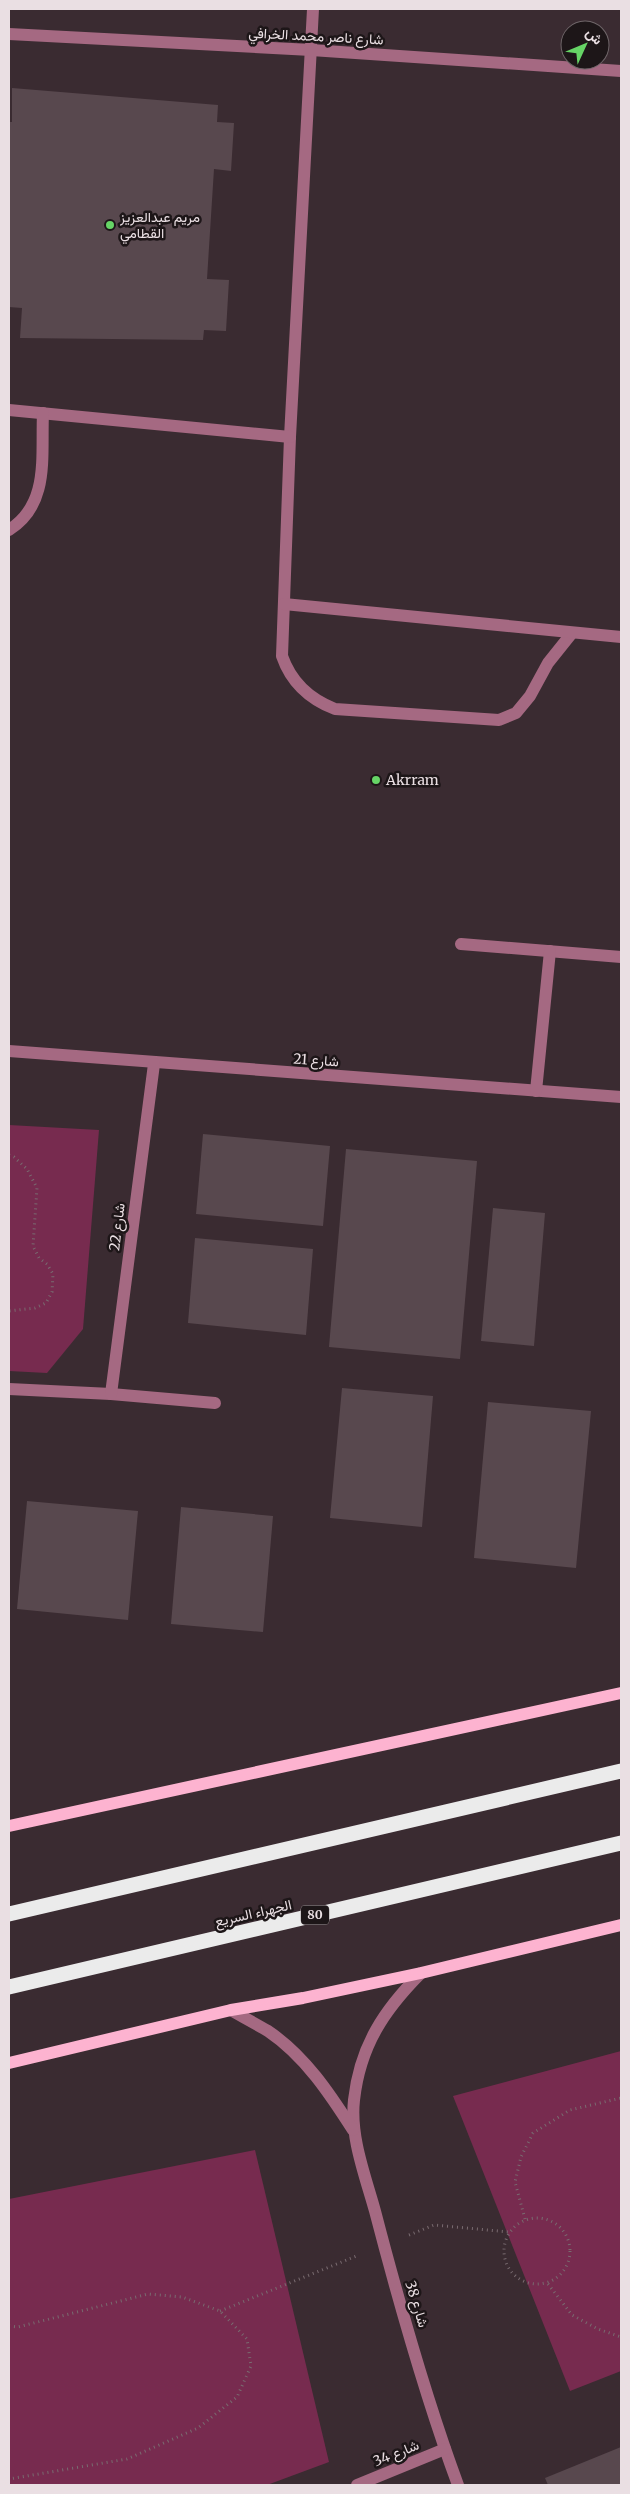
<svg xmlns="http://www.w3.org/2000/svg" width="630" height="2494" font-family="Merriweather,Vazirmatn,serif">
	<rect width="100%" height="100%" fill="#3a2b31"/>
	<g fill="#772b4f">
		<path d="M 9,1125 L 99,1130 L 83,1329 L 47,1373 L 9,1371 Z"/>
		<path d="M 621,2051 L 621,2371 L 570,2391 L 453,2096 Z"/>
		<path d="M 255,2150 L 329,2462 L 267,2485 L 9,2485 L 9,2199 Z"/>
	</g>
	<g fill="#58484e">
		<path d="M 12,88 L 218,105 L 217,122 L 234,123 L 231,171 L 214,169 L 207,279 L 229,280 L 226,331 L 204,330 L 203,340 L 20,338 L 22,308 L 9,307 L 9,122 L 12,122 Z"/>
		<path d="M 203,1134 L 330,1146 L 323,1226 L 196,1214 Z"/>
		<path d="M 346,1149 L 477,1161 L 460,1359 L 329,1347 Z"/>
		<path d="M 493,1208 L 545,1213 L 534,1346 L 481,1341 Z"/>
		<path d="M 195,1238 L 313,1249 L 306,1335 L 188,1323 Z"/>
		<path d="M 342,1388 L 433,1396 L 422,1527 L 330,1518 Z"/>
		<path d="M 488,1402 L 591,1411 L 576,1568 L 474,1558 Z"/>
		<path d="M 27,1501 L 138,1511 L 128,1620 L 17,1609 Z"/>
		<path d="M 181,1507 L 273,1516 L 263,1632 L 171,1624 Z"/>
		<path d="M 621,2447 L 621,2485 L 548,2485 L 545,2478 Z"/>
	</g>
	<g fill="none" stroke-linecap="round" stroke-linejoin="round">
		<g stroke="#796b70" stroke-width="3" stroke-dasharray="1 4" stroke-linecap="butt">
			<path d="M 9,1155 L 14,1157 L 27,1169 L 37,1188 L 33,1246 L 39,1258 L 47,1264 L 53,1274 L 52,1292 L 46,1303 L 35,1308 L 9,1311"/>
			<circle cx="537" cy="2251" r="33"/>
			<path d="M 525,2219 L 515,2182 L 521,2157 L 533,2133 L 570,2110 L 621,2098"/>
			<path d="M 409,2235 L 434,2225 L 509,2232"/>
			<path d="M 548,2284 L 572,2315 L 598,2329 L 621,2337"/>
			<path d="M 220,2311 L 359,2255"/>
			<path d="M 9,2326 L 18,2327 L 148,2294 L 182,2297 L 220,2311 L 247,2339 L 251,2366 L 237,2397 L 198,2428 L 127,2459 L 9,2479"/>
		</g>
		<g stroke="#a56982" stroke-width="12">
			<path d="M 313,9 L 290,437 L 282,656 C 291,682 309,699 335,709 L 499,720 L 516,713 L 530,696 L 548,663 L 572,633"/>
			<path d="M 9,34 L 311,50 L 621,71"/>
			<path d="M 9,410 L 290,437"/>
			<path d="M 9,530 C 50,504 41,457 43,413"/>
			<path d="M 284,604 L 621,637"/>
			<path d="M 461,944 L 621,957"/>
			<path d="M 9,1051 L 621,1097"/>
			<path d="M 536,1091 L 550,951"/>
			<path d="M 9,1389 L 111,1394 L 215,1403"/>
			<path d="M 111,1394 L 154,1064"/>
			<path d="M 421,1973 C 384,2010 360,2046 354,2100 C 350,2137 365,2175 375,2211 C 399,2303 425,2396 458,2485"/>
			<path d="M 231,2010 C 243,2017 256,2024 268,2031 C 305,2056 330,2094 353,2130"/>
			<path d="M 357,2485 L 445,2449"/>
		</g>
		<g stroke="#fdb3d0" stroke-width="12">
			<path d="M 9,1826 L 621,1693"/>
			<path d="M 9,2063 L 231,2010 L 303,1998 L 421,1973 L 621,1925"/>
		</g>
		<g stroke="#ebebeb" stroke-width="15">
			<path d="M 9,1914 L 621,1771"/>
			<path d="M 9,1987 L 621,1843"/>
		</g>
	</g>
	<g fill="#66d466" stroke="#1d1618" stroke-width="2">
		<circle cx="110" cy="225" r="5"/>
		<circle cx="376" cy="780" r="5"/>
	</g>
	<g text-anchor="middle" stroke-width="5" stroke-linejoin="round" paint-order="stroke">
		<rect fill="#1d1618" stroke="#aca3a6" stroke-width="1" x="301" y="1905.5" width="28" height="19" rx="4"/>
		<g font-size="12" font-weight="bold" fill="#eadfe3">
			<text x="315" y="1919">80</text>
		</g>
		<g font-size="14" fill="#eadfe3" stroke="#1d1618">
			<text transform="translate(316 36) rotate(3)" y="5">شارع ناصر محمد الخرافي</text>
			<text transform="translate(316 1060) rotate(4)" y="5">شارع 21</text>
			<text transform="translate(117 1227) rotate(-83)" y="5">شارع 22</text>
			<text transform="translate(253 1913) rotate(-13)" y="5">الجهراء السريع</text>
			<text transform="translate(417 2304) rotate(73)" y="5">شارع 38</text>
			<text transform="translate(396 2453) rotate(-22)" y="5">شارع 34</text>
		</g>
		<g font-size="14" fill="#eadfe3" stroke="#1d1618" text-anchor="start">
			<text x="120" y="222">مريم عبدالعزيز<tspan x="120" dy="16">القطامي</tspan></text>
			<text x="386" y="785">Akrram</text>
		</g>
	</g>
	<rect width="630" height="2494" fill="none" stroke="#eadfe3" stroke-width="20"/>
	<g transform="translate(585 45) rotate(46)"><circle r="24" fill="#1d1618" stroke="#6f6669"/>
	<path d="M0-4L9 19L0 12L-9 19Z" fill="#66d466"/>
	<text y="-8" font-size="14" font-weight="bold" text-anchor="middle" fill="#eadfe3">ش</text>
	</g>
</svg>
